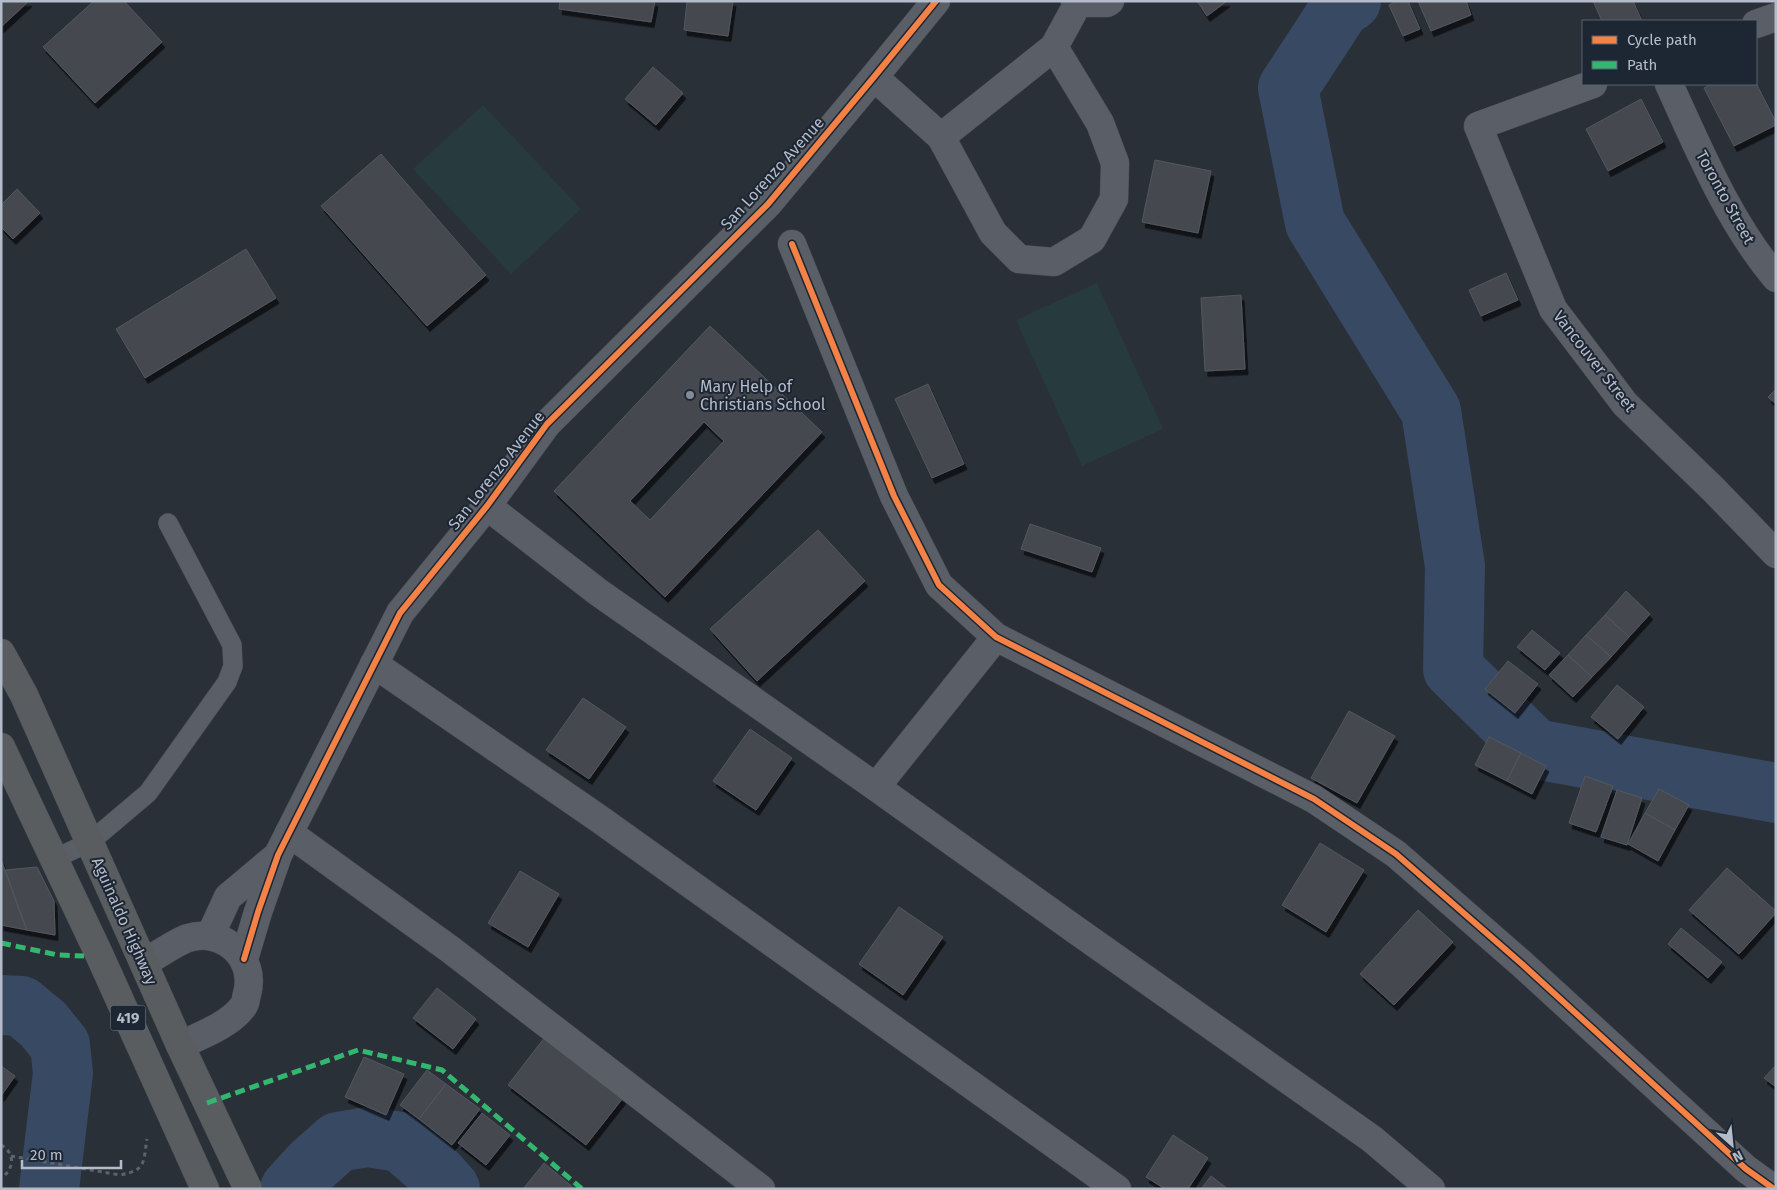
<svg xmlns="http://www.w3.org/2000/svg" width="1777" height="1190" font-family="'Fira Sans',sans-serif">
	<defs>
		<filter id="shadow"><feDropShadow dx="3" dy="5.5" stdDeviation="0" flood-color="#0009"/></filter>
	</defs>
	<rect width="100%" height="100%" fill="#2a3038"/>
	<g fill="#273a3e">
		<path d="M 483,105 L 581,209 L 511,274 L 413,169 Z"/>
		<path d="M 1097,283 L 1163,429 L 1082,466 L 1016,320 Z"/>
	</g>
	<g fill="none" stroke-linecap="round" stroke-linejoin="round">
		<g stroke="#384963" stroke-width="60">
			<path d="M 1351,1 L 1341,7 L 1288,88 L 1315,223 L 1431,411 L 1455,566 L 1453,669 L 1535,749 L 1776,793"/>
			<path d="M 1,1005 L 21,1006 L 43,1024 L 60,1045 L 63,1073 L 49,1189"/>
			<path d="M 290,1189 L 312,1165 L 338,1142 L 367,1137 L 401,1142 L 431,1168 L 450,1189"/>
		</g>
	</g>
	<g fill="#444950" stroke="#52575f" fill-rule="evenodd" filter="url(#shadow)">
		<path d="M 1,1 L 29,1 L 1,27 Z"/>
		<path d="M 94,1 L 124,1 L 162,42 L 95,103 L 43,47 Z"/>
		<path d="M 560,1 L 655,1 L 651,22 L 559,9 Z"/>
		<path d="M 687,1 L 733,1 L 728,36 L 684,30 Z"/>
		<path d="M 1197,1 L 1227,1 L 1207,16 Z"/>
		<path d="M 1397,1 L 1408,1 L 1420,29 L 1403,36 L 1389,5 Z"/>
		<path d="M 1418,1 L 1466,1 L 1471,15 L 1431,31 Z"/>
		<path d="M 1593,1 L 1633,1 L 1642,21 L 1602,21 Z"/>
		<path d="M 653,67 L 683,93 L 656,125 L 625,99 Z"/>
		<path d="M 1756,83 L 1776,122 L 1776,125 L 1734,146 L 1704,88 L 1712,84 Z"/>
		<path d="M 1641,99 L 1663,142 L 1608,171 L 1586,129 Z"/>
		<path d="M 381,154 L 486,275 L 427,326 L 321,206 Z"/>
		<path d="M 1155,160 L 1211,171 L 1198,233 L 1142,222 Z"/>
		<path d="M 17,189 L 40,213 L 13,239 L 1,227 L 1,205 Z"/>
		<path d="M 246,249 L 276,298 L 145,378 L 116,329 Z"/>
		<path d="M 1506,273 L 1518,300 L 1481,316 L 1469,290 Z"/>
		<path d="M 1241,295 L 1245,369 L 1205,371 L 1201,298 Z"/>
		<path d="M 710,326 L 822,432 L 665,597 L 554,491 ZM 704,422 L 724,441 L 650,520 L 630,501 Z"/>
		<path d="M 928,384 L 964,464 L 932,478 L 895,399 Z"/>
		<path d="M 1776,389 L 1776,404 L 1768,397 Z"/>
		<path d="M 1030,524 L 1101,548 L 1092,572 L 1021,549 Z"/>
		<path d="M 818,530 L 865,581 L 757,681 L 710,629 Z"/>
		<path d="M 1626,591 L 1650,614 L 1629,637 L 1605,615 Z"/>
		<path d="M 1605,615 L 1629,637 L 1611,657 L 1586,635 Z"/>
		<path d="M 1532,630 L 1560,653 L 1545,670 L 1517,647 Z"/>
		<path d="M 1586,635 L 1611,657 L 1592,677 L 1568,655 Z"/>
		<path d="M 1568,655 L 1592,677 L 1573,697 L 1549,675 Z"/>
		<path d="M 1508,661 L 1538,684 L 1515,713 L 1485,689 Z"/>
		<path d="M 1617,685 L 1644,707 L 1618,739 L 1591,717 Z"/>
		<path d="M 583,698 L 626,727 L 589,779 L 546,750 Z"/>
		<path d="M 1349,711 L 1395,736 L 1357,803 L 1311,778 Z"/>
		<path d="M 750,729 L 792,758 L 756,810 L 713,781 Z"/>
		<path d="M 1489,737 L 1521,753 L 1507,781 L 1475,765 Z"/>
		<path d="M 1521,753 L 1546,766 L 1532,794 L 1507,781 Z"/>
		<path d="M 1585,776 L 1613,786 L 1596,832 L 1569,823 Z"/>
		<path d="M 1659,789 L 1689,805 L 1675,830 L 1645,813 Z"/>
		<path d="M 1617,790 L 1642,798 L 1627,845 L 1601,837 Z"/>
		<path d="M 1645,813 L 1675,830 L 1658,861 L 1628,844 Z"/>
		<path d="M 1320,843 L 1364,870 L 1326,932 L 1282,905 Z"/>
		<path d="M 1,859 L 23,921 L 27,930 L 1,925 Z"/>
		<path d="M 37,867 L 54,901 L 55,935 L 27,930 L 5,870 Z"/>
		<path d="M 1727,868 L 1776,911 L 1776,913 L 1739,954 L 1689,910 Z"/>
		<path d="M 520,871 L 559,894 L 528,947 L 488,923 Z"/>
		<path d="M 899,907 L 943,937 L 903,995 L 859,964 Z"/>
		<path d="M 1418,910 L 1453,942 L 1394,1005 L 1360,974 Z"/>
		<path d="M 1681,928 L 1722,962 L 1708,978 L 1668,944 Z"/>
		<path d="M 437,988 L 476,1019 L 453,1049 L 413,1018 Z"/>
		<path d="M 545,1037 L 623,1098 L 586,1145 L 508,1085 Z"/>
		<path d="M 364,1057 L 404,1074 L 386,1115 L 345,1097 Z"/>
		<path d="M 1776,1065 L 1776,1087 L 1764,1078 Z"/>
		<path d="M 1,1066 L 15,1076 L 1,1096 Z"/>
		<path d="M 427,1070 L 446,1084 L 419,1119 L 400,1105 Z"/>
		<path d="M 446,1084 L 480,1109 L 452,1145 L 419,1119 Z"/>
		<path d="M 482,1113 L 510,1135 L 486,1165 L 458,1143 Z"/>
		<path d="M 1173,1135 L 1208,1158 L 1188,1189 L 1165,1189 L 1146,1177 Z"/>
		<path d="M 544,1163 L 575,1189 L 523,1189 Z"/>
		<path d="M 1211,1176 L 1228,1189 L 1201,1189 Z"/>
	</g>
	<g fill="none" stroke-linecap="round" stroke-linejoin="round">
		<g stroke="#484c53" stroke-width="20">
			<path id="lane" d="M 54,859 L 90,842 L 148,793 L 227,682 L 233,666 L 232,645 L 168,523"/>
		</g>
		<g stroke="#484c53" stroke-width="29">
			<g id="street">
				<path d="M 1075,1 L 1078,3 L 1107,3 L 1110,1"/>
				<path d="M 1756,24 L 1776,17"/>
				<path d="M 1054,47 L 1100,123 L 1115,163 L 1114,199 L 1092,239 L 1054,262 L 1019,259 L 993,233 L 941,137 L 1054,47 L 1078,3"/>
				<path d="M 874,77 L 941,137"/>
				<path d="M 1593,84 L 1478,126 L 1553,309 L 1625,404 L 1713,489 L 1776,554"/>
				<path d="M 1669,84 C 1699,150 1729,222 1776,278"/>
				<path d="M 792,244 L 894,496 L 939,585 L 996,637 L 1314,799 L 1396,854 L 1522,964 L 1746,1169 L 1774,1189"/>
				<path d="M 487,506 L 598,592 L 876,787 L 1073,928 L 1372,1139 L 1431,1189"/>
				<path d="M 374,664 L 598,818 L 1117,1189"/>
				<path d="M 876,787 L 996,637"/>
				<path d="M 289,833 L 451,950 L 761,1189"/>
				<path d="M 210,936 L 228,897 L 277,856"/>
				<path d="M 244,959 L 258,912 L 278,855 L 400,613 L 487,506 L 547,424 L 768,204 L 874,77 L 936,1"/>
				<path d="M 144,963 C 156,956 176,942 188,938 C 223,927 257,958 247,994 C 246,997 246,1002 244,1005 C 232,1024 200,1036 180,1045"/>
			</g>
		</g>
		<g stroke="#474c53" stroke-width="29">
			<g id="highway">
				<path d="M 1,653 L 24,695 L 180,1045 L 248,1189"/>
				<path d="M 1,747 L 99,954 L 205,1189"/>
			</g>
		</g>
		<g stroke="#5d636a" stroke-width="3" stroke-dasharray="4 4" stroke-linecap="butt">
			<path d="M 1,1145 C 16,1153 14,1170 1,1178"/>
			<path d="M 11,1156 L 120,1175 C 147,1170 143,1162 147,1139"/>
		</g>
		<use href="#lane" stroke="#5a5e66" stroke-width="19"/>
		<use href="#street" stroke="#5a5e66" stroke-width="28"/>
		<use href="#highway" stroke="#5a5d60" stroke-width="28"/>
		<g stroke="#33b770" stroke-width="5" stroke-dasharray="10 5" stroke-linecap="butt">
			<path d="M 1,943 L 58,955 L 84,956"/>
			<path d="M 207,1103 L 358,1050 L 442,1070 L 582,1189"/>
		</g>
		<g stroke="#1d2633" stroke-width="9">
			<g id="cycleway">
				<path d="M 792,244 L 894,496 L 939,585 L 996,637 L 1314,799 L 1396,854 L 1522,964 L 1746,1169 L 1774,1189"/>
				<path d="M 244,959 L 258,912 L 278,855 L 400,613 L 487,506 L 547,424 L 768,204 L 874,77 L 936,1"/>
			</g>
		</g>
		<use href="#cycleway" stroke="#f48246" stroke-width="6"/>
	</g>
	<circle fill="#848b96" stroke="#1d2633" stroke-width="2" cx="690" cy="395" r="5"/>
	<g text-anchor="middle" stroke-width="4" stroke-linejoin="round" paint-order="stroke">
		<rect fill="#1d2633" stroke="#878f9c" stroke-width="1" x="110.5" y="1005.5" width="35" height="25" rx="4"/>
		<g font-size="15" font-weight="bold" fill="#b4bcc9">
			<text x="128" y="1023">419</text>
		</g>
		<g font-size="16" fill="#b4bcc9" stroke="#1d2633">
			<text transform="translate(772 173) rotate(-48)" y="6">San Lorenzo Avenue</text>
			<text transform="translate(1726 197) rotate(61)" y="6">Toronto Street</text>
			<text transform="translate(1595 361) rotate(52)" y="6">Vancouver Street</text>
			<text transform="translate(496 470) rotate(-52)" y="6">San Lorenzo Avenue</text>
			<text transform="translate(125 921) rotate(66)" y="6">Aguinaldo Highway</text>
		</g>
		<g font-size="16" fill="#b4bcc9" stroke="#1d2633" text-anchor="start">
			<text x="700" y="392">Mary Help of<tspan x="700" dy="18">Christians School</tspan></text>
		</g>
	</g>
	<rect width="1777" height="1190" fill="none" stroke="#b4bcc9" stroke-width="5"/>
	<rect x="1582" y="20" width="175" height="65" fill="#1d2633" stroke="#59626f"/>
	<rect x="1592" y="36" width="25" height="8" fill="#f48246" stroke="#59626f"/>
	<text x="1627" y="45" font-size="15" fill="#b4bcc9">Cycle path</text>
	<rect x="1592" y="61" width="25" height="8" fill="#33b770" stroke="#59626f"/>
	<text x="1627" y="70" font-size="15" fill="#b4bcc9">Path</text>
	<g transform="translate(1732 1145) rotate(153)" stroke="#1d2633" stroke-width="4" paint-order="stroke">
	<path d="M0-4L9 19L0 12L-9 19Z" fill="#b4bcc9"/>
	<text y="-8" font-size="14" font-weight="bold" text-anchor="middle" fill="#b4bcc9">N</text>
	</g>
	<path d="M22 1160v8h99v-8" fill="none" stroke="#b4bcc9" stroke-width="2.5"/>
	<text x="30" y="1160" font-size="15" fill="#b4bcc9" stroke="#1d2633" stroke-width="4" paint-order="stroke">20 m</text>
</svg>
